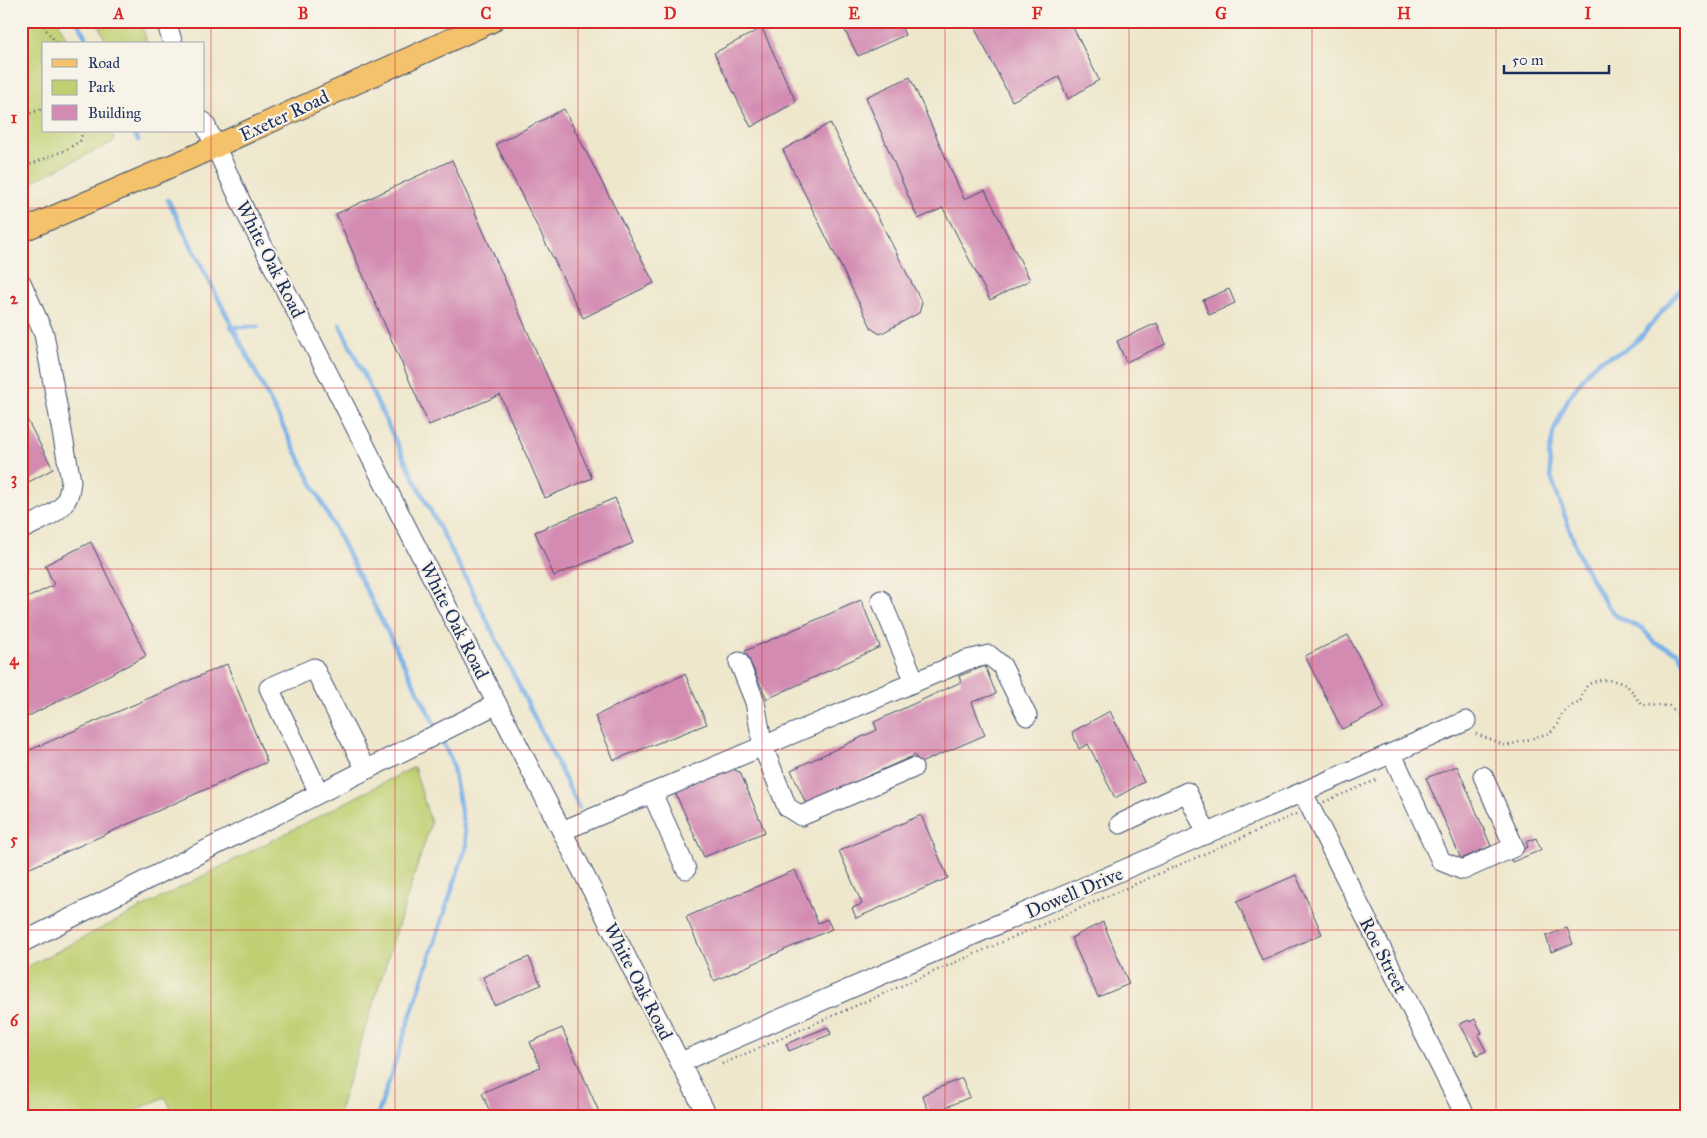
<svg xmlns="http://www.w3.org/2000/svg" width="1707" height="1138" font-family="'IM FELL Great Primer',serif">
	<rect width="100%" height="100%" fill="#f7f3e8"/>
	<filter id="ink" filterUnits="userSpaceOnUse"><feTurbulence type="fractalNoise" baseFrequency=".02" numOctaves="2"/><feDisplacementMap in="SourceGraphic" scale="10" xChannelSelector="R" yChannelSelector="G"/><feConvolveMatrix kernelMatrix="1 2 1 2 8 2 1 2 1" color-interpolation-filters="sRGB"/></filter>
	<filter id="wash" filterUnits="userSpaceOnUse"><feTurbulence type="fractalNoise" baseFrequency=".0096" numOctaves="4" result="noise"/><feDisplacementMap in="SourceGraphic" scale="20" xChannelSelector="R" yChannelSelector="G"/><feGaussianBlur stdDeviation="1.12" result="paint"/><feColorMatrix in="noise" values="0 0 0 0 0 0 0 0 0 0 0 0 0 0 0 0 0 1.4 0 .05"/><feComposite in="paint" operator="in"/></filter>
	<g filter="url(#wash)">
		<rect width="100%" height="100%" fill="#eee7cc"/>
		<g fill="#bfcf71" stroke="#6d7f68">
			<path d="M 21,21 L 58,21 L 69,44 L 44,44 L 44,131 L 111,131 L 115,141 L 21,187 Z"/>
			<path d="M 97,21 L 141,21 L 147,44 L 107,44 Z"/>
			<path d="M 414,767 L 431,823 L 337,1117 L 176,1117 L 165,1097 L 120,1117 L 32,1117 L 21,1063 L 21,970 Z"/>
		</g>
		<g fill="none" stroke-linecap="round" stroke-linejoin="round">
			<g stroke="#79b1e8" stroke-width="4.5">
				<path d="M 77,21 L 89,44"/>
				<path d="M 133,131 L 138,140"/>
				<path d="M 168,200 L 437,729"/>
				<path d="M 1686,283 L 1640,338 L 1624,351 L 1600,360 L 1589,370 L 1568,399 L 1554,430 L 1549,455 L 1551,477 L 1581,561 L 1606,604 L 1615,615 L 1633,625 L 1642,628 L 1655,643 L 1677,652 L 1686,665"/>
				<path d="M 340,325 L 412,475 L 471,588 L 579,808"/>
				<path d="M 231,327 L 258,327"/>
				<path d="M 377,1117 L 467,844 L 452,762 L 440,736"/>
			</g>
		</g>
		<g id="blocks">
			<g fill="#d38bb2">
				<path d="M 840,21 L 899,21 L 905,35 L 858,56 Z"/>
				<path d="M 971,21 L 1070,21 L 1099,80 L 1068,99 L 1059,77 L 1012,101 Z"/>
				<path d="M 762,28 L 796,102 L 751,127 L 714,53 Z"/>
				<path d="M 910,77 L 964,199 L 985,190 L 1030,280 L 990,300 L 943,208 L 918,219 L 866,97 Z"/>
				<path d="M 564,109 L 654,283 L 583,318 L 496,144 Z"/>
				<path d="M 830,123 L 922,303 L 919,313 L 880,334 L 872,329 L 783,150 Z"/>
				<path d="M 452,160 L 592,478 L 545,498 L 500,395 L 429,425 L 336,214 Z"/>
				<path d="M 1229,289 L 1235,303 L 1209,315 L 1203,300 Z"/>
				<path d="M 1157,323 L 1166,344 L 1126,362 L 1117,341 Z"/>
				<path d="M 21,408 L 53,469 L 21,486 Z"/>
				<path d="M 615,498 L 633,543 L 554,576 L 535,532 Z"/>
				<path d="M 91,542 L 146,656 L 21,720 L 21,601 L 54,585 L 45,565 Z"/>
				<path d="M 861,600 L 880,647 L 767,699 L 745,651 Z"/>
				<path d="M 1348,635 L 1385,708 L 1342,729 L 1305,656 Z"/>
				<path d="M 227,664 L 267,762 L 21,872 L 21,754 Z"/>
				<path d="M 985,666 L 996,694 L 972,702 L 985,735 L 918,764 L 915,755 L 806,804 L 791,770 L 877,730 L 874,722 L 961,682 L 959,676 Z"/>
				<path d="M 685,674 L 707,724 L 614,760 L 595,716 Z"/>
				<path d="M 1110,711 L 1144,782 L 1115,798 L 1088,744 L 1079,749 L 1072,732 Z"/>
				<path d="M 1457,766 L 1491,846 L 1461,859 L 1426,778 Z"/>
				<path d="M 727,767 L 740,772 L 765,832 L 704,857 L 674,790 Z"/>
				<path d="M 921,815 L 948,878 L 856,918 L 852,908 L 862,904 L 839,851 Z"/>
				<path d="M 1536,838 L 1541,850 L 1512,862 L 1509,855 L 1528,847 L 1526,842 Z"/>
				<path d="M 795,870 L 818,923 L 827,919 L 832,929 L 714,981 L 686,917 Z"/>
				<path d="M 1296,875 L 1322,934 L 1262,960 L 1237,901 Z"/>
				<path d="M 1103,922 L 1129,984 L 1098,997 L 1071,938 Z"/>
				<path d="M 1567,928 L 1573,944 L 1551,952 L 1546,936 Z"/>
				<path d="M 529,957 L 541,985 L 494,1005 L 483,977 Z"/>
				<path d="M 1475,1019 L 1482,1033 L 1478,1035 L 1486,1051 L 1477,1055 L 1460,1024 L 1469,1020 L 1470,1022 Z"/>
				<path d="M 828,1027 L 831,1034 L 789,1051 L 786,1044 Z"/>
				<path d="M 562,1028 L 599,1112 L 589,1117 L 492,1117 L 482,1093 L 540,1067 L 530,1042 Z"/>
				<path d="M 962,1078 L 970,1097 L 930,1114 L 922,1095 Z"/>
			</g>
		</g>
	</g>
	<g filter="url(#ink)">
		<use href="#blocks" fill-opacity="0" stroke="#3b4b6e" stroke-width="1"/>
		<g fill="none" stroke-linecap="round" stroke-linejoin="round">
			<g stroke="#3b4b6e" stroke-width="21">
				<g id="minor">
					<path d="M 166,21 L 173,44"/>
					<path d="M 204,122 L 246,213 L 708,1117"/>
					<path d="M 21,282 L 44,334 L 71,481 C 70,489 69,498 63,505 C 53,516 34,523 21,530"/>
					<path d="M 881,600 L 915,682"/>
					<path d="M 739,662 L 755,702 L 763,747 L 787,807 L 801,816 L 913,768"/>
					<path d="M 1392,754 L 1441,861 L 1463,870 L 1514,847 L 1483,776"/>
					<path d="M 319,793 L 269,688 L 314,668 L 366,770"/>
					<path d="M 652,793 L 686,869"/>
					<path d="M 1303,793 L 1466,1117"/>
					<path d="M 1120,824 L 1187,792 L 1207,834"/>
					<path d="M 562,831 L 967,660 L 989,655 L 1002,666 L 1027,716"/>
					<path d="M 21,943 L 497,704"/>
					<path d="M 681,1062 L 1466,721"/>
				</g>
			</g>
			<g stroke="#3b4b6e" stroke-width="24">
				<path id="major" d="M 21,231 L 192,157 L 492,21"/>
			</g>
			<g stroke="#3b4b6e" stroke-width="2.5" stroke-dasharray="1 4" stroke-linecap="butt">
				<path d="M 42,21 L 44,27 L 57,44"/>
				<path d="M 21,117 L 44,108"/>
				<path d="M 21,168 L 66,150 L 80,141 L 83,131"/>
				<path d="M 1476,734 L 1506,746 L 1550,733 L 1559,723 L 1559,718 L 1569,707 L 1580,702 C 1582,697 1583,691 1586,687 C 1595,676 1620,679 1629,688 C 1634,693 1637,699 1641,705 L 1669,706 L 1686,720"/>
				<path d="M 1324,802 L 1376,780"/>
				<path d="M 722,1064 L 1296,814"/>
			</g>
			<use href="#minor" stroke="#fff" stroke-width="19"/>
			<use href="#major" stroke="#f4c26a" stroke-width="22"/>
		</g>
	</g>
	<path fill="none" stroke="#d62828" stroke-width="1" stroke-opacity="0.55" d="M 211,21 L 211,1117M 395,21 L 395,1117M 578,21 L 578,1117M 762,21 L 762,1117M 945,21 L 945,1117M 1129,21 L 1129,1117M 1312,21 L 1312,1117M 1496,21 L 1496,1117M 21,208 L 1686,208M 21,388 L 1686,388M 21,569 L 1686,569M 21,750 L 1686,750M 21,930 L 1686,930"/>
	<g text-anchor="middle" stroke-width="4.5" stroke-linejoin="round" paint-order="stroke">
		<g font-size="19" fill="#1b2f5e" stroke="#f7f3e8">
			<text transform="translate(284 115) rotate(-25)" y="7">Exeter Road</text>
			<text transform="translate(271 259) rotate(63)" y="7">White Oak Road</text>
			<text transform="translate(455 620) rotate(63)" y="7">White Oak Road</text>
			<text transform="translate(1074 892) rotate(-23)" y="7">Dowell Drive</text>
			<text transform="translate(1384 955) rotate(63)" y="7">Roe Street</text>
			<text transform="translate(639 981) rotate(63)" y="7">White Oak Road</text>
		</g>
	</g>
	<rect width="1707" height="1138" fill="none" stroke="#f7f3e8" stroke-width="55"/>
	<rect x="42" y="42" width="162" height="90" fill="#f7f3e8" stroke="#9fa5b1"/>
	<rect x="52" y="59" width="25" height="8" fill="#f4c26a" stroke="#9fa5b1"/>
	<text x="88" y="68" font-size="15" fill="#1b2f5e">Road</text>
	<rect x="52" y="80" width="25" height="15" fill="#bfcf71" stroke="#9fa5b1"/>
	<text x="88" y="92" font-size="15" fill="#1b2f5e">Park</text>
	<rect x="52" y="105" width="25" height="15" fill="#d38bb2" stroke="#9fa5b1"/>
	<text x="88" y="118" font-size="15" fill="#1b2f5e">Building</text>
	<path d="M1504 65v8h105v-8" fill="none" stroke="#1b2f5e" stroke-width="2.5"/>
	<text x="1512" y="65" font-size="15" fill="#1b2f5e" stroke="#f7f3e8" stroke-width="4" paint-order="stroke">50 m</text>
	<rect x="28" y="28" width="1652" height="1082" fill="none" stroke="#d62828" stroke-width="2"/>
	<g font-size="16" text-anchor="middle" font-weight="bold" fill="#d62828">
		<text x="119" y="19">A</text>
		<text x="303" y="19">B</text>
		<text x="486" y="19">C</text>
		<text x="670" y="19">D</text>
		<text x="854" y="19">E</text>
		<text x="1037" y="19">F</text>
		<text x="1221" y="19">G</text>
		<text x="1404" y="19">H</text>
		<text x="1588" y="19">I</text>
		<text x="14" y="123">1</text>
		<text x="14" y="304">2</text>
		<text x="14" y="484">3</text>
		<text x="14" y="665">4</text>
		<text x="14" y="845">5</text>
		<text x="14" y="1026">6</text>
	</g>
</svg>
